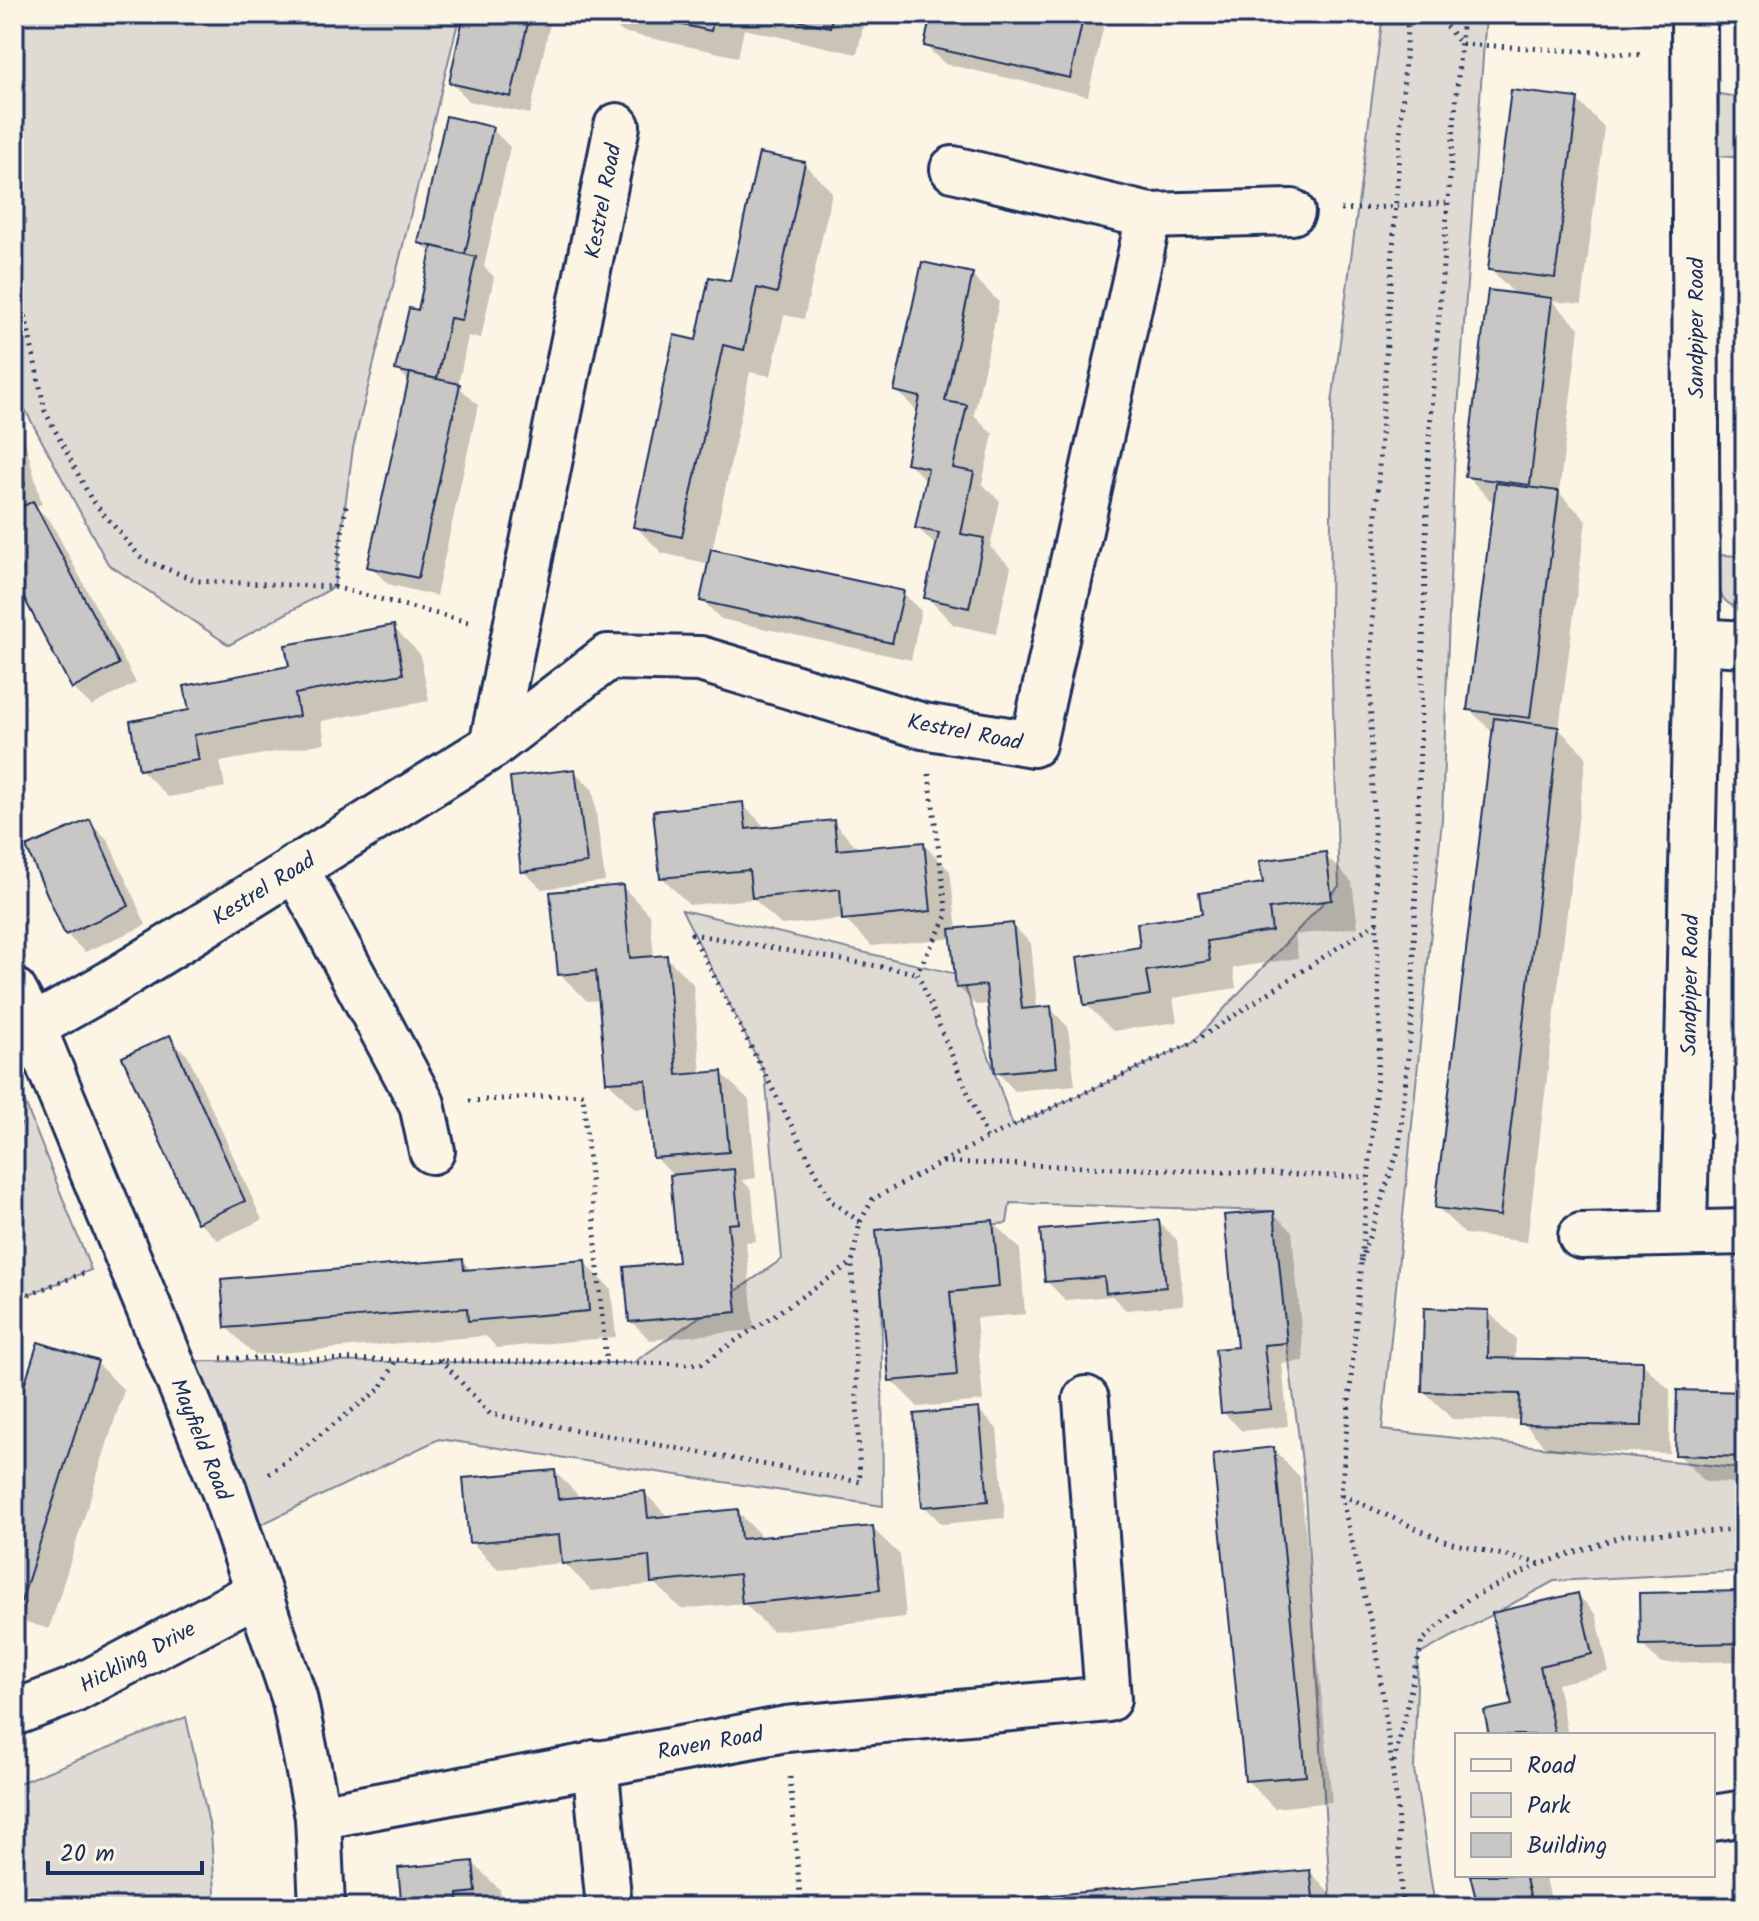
<svg xmlns="http://www.w3.org/2000/svg" width="1759" height="1921" font-family="Kalam,sans-serif">
	<rect width="100%" height="100%" fill="#fcf5e5"/>
	<filter id="ink" filterUnits="userSpaceOnUse"><feTurbulence type="fractalNoise" baseFrequency=".0125" numOctaves="2"/><feDisplacementMap in="SourceGraphic" scale="16" xChannelSelector="R" yChannelSelector="G"/><feConvolveMatrix kernelMatrix="1 2 1 2 8 2 1 2 1" color-interpolation-filters="sRGB"/></filter>
	<g filter="url(#ink)">
		<g fill="#dfdbd4" stroke="#7d8599" stroke-width="2">
			<path d="M 14,14 L 460,14 L 353,448 L 334,587 L 229,645 L 108,564 L 14,389 Z"/>
			<path d="M 1383,14 L 1486,14 L 1454,466 L 1442,819 L 1382,1430 L 1745,1469 L 1745,1571 L 1554,1581 L 1418,1655 L 1414,1770 L 1435,1907 L 1331,1907 L 1304,1478 L 1270,1211 L 1010,1203 L 1007,1223 L 881,1236 L 883,1506 L 439,1439 L 239,1535 L 169,1361 L 633,1363 L 782,1259 L 765,1074 L 682,910 L 961,975 L 1013,1126 L 1192,1043 L 1339,886 L 1330,617 L 1332,403 Z"/>
			<path d="M 1719,94 L 1745,98 L 1745,158 L 1718,156 Z"/>
			<path d="M 1717,555 L 1745,556 L 1745,609 C 1714,606 1718,580 1717,555 Z"/>
			<path d="M 14,1075 L 91,1270 L 14,1300 Z"/>
			<path d="M 186,1717 L 211,1833 L 216,1907 L 14,1907 L 14,1785 Z"/>
		</g>
		<g fill="#0003">
			<path d="M 466,14 L 552,14 L 530,114 L 469,101 L 451,82 Z"/>
			<path d="M 604,14 L 866,14 L 857,54 L 744,29 L 738,57 L 622,32 Z"/>
			<path d="M 933,14 L 1094,14 L 1104,24 L 1088,96 L 945,64 L 926,46 Z"/>
			<path d="M 1577,100 L 1604,127 L 1582,304 L 1552,301 L 1579,328 L 1559,493 L 1586,520 L 1559,729 L 1586,756 L 1527,1242 L 1465,1234 L 1437,1207 L 1494,734 L 1469,709 L 1495,505 L 1467,476 L 1517,296 L 1490,269 Z"/>
			<path d="M 492,129 L 510,147 L 484,267 L 494,277 L 481,338 L 468,336 L 458,386 L 478,405 L 436,596 L 388,584 L 370,566 L 410,382 L 397,369 L 419,313 L 432,254 L 420,242 Z"/>
			<path d="M 804,164 L 832,192 L 804,319 L 784,315 L 771,376 L 750,372 L 712,551 L 903,593 L 921,611 L 911,660 L 721,619 L 702,600 L 710,564 L 662,553 L 635,526 L 697,342 Z"/>
			<path d="M 972,275 L 999,302 L 974,415 L 993,434 L 982,484 L 1000,501 L 990,547 L 1011,567 L 996,634 L 954,625 L 927,597 L 938,548 L 917,527 L 927,482 L 908,462 L 919,413 L 897,391 Z"/>
			<path d="M 14,401 L 42,504 L 35,506 L 51,522 L 136,683 L 92,706 L 73,688 L 14,575 Z"/>
			<path d="M 393,627 L 420,654 L 429,701 L 321,721 L 325,743 L 220,762 L 225,787 L 168,797 L 141,769 L 191,712 Z"/>
			<path d="M 574,771 L 593,790 L 605,881 L 542,889 L 523,871 Z"/>
			<path d="M 742,804 L 767,829 L 833,822 L 860,850 L 923,844 L 950,871 L 957,930 L 1012,925 L 1031,943 L 1037,1009 L 1050,1008 L 1068,1027 L 1075,1085 L 1015,1091 L 997,1072 L 990,1004 L 976,1005 L 958,987 L 953,938 L 872,946 L 844,919 L 781,925 L 754,899 L 689,905 L 662,877 Z"/>
			<path d="M 89,821 L 108,840 L 146,925 L 85,952 L 66,934 Z"/>
			<path d="M 1325,855 L 1352,882 L 1358,927 L 1295,935 L 1298,958 L 1233,968 L 1236,988 L 1173,998 L 1177,1022 L 1113,1031 L 1086,1004 L 1143,949 Z"/>
			<path d="M 623,887 L 650,915 L 654,958 L 666,957 L 693,984 L 701,1074 L 721,1073 L 749,1100 L 756,1178 L 742,1180 L 752,1190 L 756,1241 L 746,1242 L 754,1330 L 650,1340 L 631,1321 L 680,1263 L 672,1174 L 655,1157 L 651,1108 L 635,1109 L 608,1082 L 601,1000 L 587,1001 L 560,974 Z"/>
			<path d="M 169,1038 L 188,1056 L 262,1220 L 218,1240 L 199,1222 Z"/>
			<path d="M 1273,1213 L 1292,1231 L 1304,1361 L 1282,1363 L 1288,1426 L 1242,1431 L 1223,1412 Z"/>
			<path d="M 992,1222 L 1020,1249 L 1025,1314 L 976,1318 L 983,1401 L 918,1407 L 891,1380 Z"/>
			<path d="M 1159,1222 L 1177,1240 L 1184,1305 L 1126,1310 L 1112,1296 L 1065,1300 L 1047,1281 Z"/>
			<path d="M 462,1261 L 473,1272 L 584,1262 L 611,1289 L 616,1337 L 497,1348 L 486,1336 L 255,1355 L 227,1328 Z"/>
			<path d="M 1488,1312 L 1516,1339 L 1515,1360 L 1642,1363 L 1670,1390 L 1669,1453 L 1548,1450 L 1521,1420 L 1452,1419 L 1424,1391 Z"/>
			<path d="M 97,1363 L 124,1390 L 49,1629 L 14,1618 L 14,1424 Z"/>
			<path d="M 1745,1394 L 1745,1483 L 1705,1482 L 1678,1454 Z"/>
			<path d="M 979,1410 L 997,1429 L 1005,1518 L 942,1524 L 924,1506 Z"/>
			<path d="M 1273,1449 L 1300,1477 L 1332,1802 L 1274,1808 L 1247,1780 Z"/>
			<path d="M 555,1472 L 582,1499 L 645,1493 L 669,1518 L 737,1511 L 764,1539 L 872,1528 L 900,1555 L 906,1617 L 772,1631 L 744,1603 L 681,1609 L 656,1584 L 592,1591 L 564,1563 L 498,1569 L 471,1542 Z"/>
			<path d="M 1745,1593 L 1745,1661 L 1661,1663 L 1642,1645 Z"/>
			<path d="M 1578,1595 L 1596,1614 L 1609,1672 L 1557,1684 L 1568,1735 L 1491,1735 L 1515,1706 Z"/>
			<path d="M 1457,1786 L 1457,1805 L 1453,1787 Z"/>
			<path d="M 473,1863 L 500,1890 L 502,1907 L 412,1907 L 403,1898 Z"/>
			<path d="M 1310,1872 L 1337,1900 L 1338,1907 L 951,1907 Z"/>
			<path d="M 1472,1875 L 1545,1875 L 1553,1907 L 1480,1907 Z"/>
		</g>
		<g fill="#c8c7c6" stroke="#1b2f5e" stroke-width="2">
			<path d="M 464,14 L 530,14 L 511,97 L 449,83 Z"/>
			<path d="M 634,14 L 715,14 L 711,31 Z"/>
			<path d="M 769,14 L 833,14 L 830,27 Z"/>
			<path d="M 931,14 L 1084,14 L 1070,78 L 924,46 Z"/>
			<path d="M 1511,90 L 1578,98 L 1555,278 L 1488,270 Z"/>
			<path d="M 446,116 L 493,127 L 465,254 L 418,243 Z"/>
			<path d="M 759,153 L 805,162 L 777,293 L 757,288 L 744,350 L 723,345 L 682,537 L 633,527 L 674,335 L 696,340 L 709,277 L 730,281 Z"/>
			<path d="M 432,246 L 476,257 L 462,320 L 450,318 L 437,379 L 395,370 L 409,308 L 418,310 Z"/>
			<path d="M 922,262 L 973,273 L 945,401 L 967,405 L 953,468 L 974,472 L 961,534 L 984,538 L 969,608 L 924,598 L 939,533 L 915,528 L 928,468 L 906,463 L 920,397 L 894,391 Z"/>
			<path d="M 1488,290 L 1552,298 L 1530,485 L 1465,477 Z"/>
			<path d="M 410,373 L 460,384 L 418,578 L 367,567 Z"/>
			<path d="M 14,446 L 25,485 L 14,488 Z"/>
			<path d="M 1496,483 L 1559,491 L 1530,718 L 1467,710 Z"/>
			<path d="M 33,501 L 119,664 L 72,689 L 14,579 L 14,511 Z"/>
			<path d="M 711,549 L 904,591 L 892,643 L 700,601 Z"/>
			<path d="M 394,625 L 403,674 L 295,694 L 299,716 L 194,735 L 199,760 L 139,770 L 130,721 L 189,710 L 184,686 L 289,666 L 285,645 Z"/>
			<path d="M 1494,718 L 1559,727 L 1500,1216 L 1435,1208 Z"/>
			<path d="M 575,769 L 587,863 L 521,872 L 510,777 Z"/>
			<path d="M 743,802 L 746,829 L 834,820 L 837,850 L 924,842 L 931,911 L 842,920 L 840,889 L 752,898 L 749,870 L 660,878 L 653,811 Z"/>
			<path d="M 90,819 L 129,906 L 65,935 L 26,847 Z"/>
			<path d="M 1326,852 L 1332,900 L 1269,909 L 1272,931 L 1207,941 L 1210,961 L 1146,971 L 1150,995 L 1084,1005 L 1077,957 L 1140,947 L 1137,923 L 1202,914 L 1199,893 L 1263,883 L 1259,861 Z"/>
			<path d="M 623,885 L 630,958 L 667,955 L 677,1075 L 722,1071 L 729,1152 L 653,1158 L 646,1080 L 606,1082 L 596,971 L 558,975 L 550,892 Z"/>
			<path d="M 1013,923 L 1022,1009 L 1051,1006 L 1057,1067 L 995,1073 L 986,985 L 956,988 L 950,929 Z"/>
			<path d="M 170,1035 L 245,1201 L 197,1223 L 122,1057 Z"/>
			<path d="M 734,1169 L 739,1223 L 728,1224 L 737,1312 L 629,1322 L 624,1267 L 678,1262 L 670,1175 Z"/>
			<path d="M 1274,1211 L 1287,1343 L 1264,1345 L 1271,1409 L 1221,1413 L 1215,1349 L 1237,1347 L 1224,1215 Z"/>
			<path d="M 993,1220 L 999,1287 L 950,1292 L 957,1375 L 889,1381 L 876,1230 Z"/>
			<path d="M 1159,1220 L 1166,1287 L 1106,1293 L 1104,1277 L 1045,1282 L 1040,1230 Z"/>
			<path d="M 463,1259 L 464,1270 L 585,1260 L 589,1311 L 468,1321 L 467,1308 L 225,1328 L 221,1279 Z"/>
			<path d="M 1424,1308 L 1489,1310 L 1488,1358 L 1643,1361 L 1642,1426 L 1519,1424 L 1520,1394 L 1422,1392 Z"/>
			<path d="M 38,1342 L 98,1361 L 21,1602 L 14,1600 L 14,1417 Z"/>
			<path d="M 1677,1390 L 1745,1392 L 1745,1457 L 1675,1455 Z"/>
			<path d="M 979,1408 L 988,1501 L 922,1507 L 914,1414 Z"/>
			<path d="M 1274,1447 L 1306,1776 L 1245,1781 L 1213,1454 Z"/>
			<path d="M 555,1470 L 558,1499 L 645,1491 L 648,1518 L 738,1509 L 741,1539 L 873,1526 L 880,1590 L 742,1604 L 739,1574 L 651,1583 L 649,1556 L 562,1564 L 559,1535 L 469,1543 L 463,1478 Z"/>
			<path d="M 1745,1591 L 1745,1643 L 1640,1645 L 1639,1593 Z"/>
			<path d="M 1578,1593 L 1592,1654 L 1540,1666 L 1555,1735 L 1489,1735 L 1484,1711 L 1512,1705 L 1492,1613 Z"/>
			<path d="M 473,1861 L 476,1892 L 458,1894 L 459,1907 L 433,1907 L 432,1896 L 401,1899 L 398,1868 Z"/>
			<path d="M 1310,1870 L 1314,1907 L 930,1907 Z"/>
			<path d="M 1470,1875 L 1525,1875 L 1533,1907 L 1478,1907 Z"/>
		</g>
		<g fill="none" stroke-linecap="round" stroke-linejoin="round">
			<g stroke="#1b2f5e" stroke-width="50">
				<g id="minor">
					<path d="M 953,169 L 1149,216 L 1292,212"/>
					<path d="M 1697,641 L 1745,644"/>
					<path d="M 492,746 L 617,126"/>
					<path d="M 295,867 L 422,1104 L 432,1151"/>
					<path d="M 33,1027 L 111,983 L 492,746 L 608,657 L 700,659 L 923,726 L 1033,744 L 1149,216"/>
					<path d="M 1684,1232 L 1697,641 L 1694,14"/>
					<path d="M 1581,1236 L 1745,1232"/>
					<path d="M 14,1713 L 72,1691 L 257,1593"/>
					<path d="M 595,1763 L 609,1907"/>
					<path d="M 318,1817 L 786,1729 L 1108,1699 L 1086,1399"/>
					<path d="M 1713,1818 L 1745,1813"/>
				</g>
			</g>
			<g stroke="#1b2f5e" stroke-width="50">
				<path id="tertiary" d="M 14,991 L 33,1027 L 224,1490 L 294,1697 L 318,1817 L 322,1907"/>
			</g>
			<g stroke="#1b2f5e" stroke-width="5" stroke-dasharray="2 6" stroke-linecap="butt">
				<path d="M 1436,14 L 1461,44 L 1645,55"/>
				<path d="M 1341,210 L 1446,203"/>
				<path d="M 14,261 L 45,411 L 91,499 L 142,559 L 197,581 L 334,587 L 468,622"/>
				<path d="M 334,587 L 346,505"/>
				<path d="M 929,774 L 947,916 L 917,973 L 987,1138 L 1192,1043 L 1377,922"/>
				<path d="M 469,1101 L 583,1094 L 606,1362"/>
				<path d="M 14,1140 L 20,1122"/>
				<path d="M 943,1162 L 1367,1177"/>
				<path d="M 860,1222 L 831,1201 L 692,934 L 917,973"/>
				<path d="M 1361,1261 L 1399,1148 L 1412,1016 L 1429,439 L 1463,14"/>
				<path d="M 14,1300 L 84,1273"/>
				<path d="M 221,1358 L 701,1364 L 852,1263"/>
				<path d="M 440,1359 L 490,1414 L 860,1482 L 852,1263 L 860,1222 L 873,1199 L 987,1138"/>
				<path d="M 269,1474 L 381,1388 L 397,1358"/>
				<path d="M 1342,1495 L 1444,1541 L 1541,1564 L 1625,1535 L 1745,1530"/>
				<path d="M 1394,1762 L 1422,1641 L 1468,1599 L 1540,1564"/>
				<path d="M 790,1777 L 801,1907"/>
				<path d="M 1402,1907 L 1397,1805 L 1376,1645 L 1341,1495 L 1380,1042 L 1370,687 L 1376,514 L 1408,14"/>
			</g>
			<use href="#minor" stroke="#fcf5e5" stroke-width="44"/>
			<use href="#tertiary" stroke="#fcf5e5" stroke-width="44"/>
		</g>
	</g>
	<g text-anchor="middle" stroke-width="6" stroke-linejoin="round" paint-order="stroke">
		<g font-size="22" fill="#1b2f5e" stroke="#fcf5e5">
			<text transform="translate(602 201) rotate(-79)" y="8">Kestrel Road</text>
			<text transform="translate(1695 328) rotate(-90)" y="8">Sandpiper Road</text>
			<text transform="translate(965 731) rotate(11)" y="8">Kestrel Road</text>
			<text transform="translate(263 888) rotate(-32)" y="8">Kestrel Road</text>
			<text transform="translate(1689 985) rotate(-89)" y="8">Sandpiper Road</text>
			<text transform="translate(202 1439) rotate(68)" y="8">Mayfield Road</text>
			<text transform="translate(137 1656) rotate(-28)" y="8">Hickling Drive</text>
			<text transform="translate(710 1742) rotate(-10)" y="8">Raven Road</text>
		</g>
	</g>
	<rect width="1759" height="1921" fill="none" stroke="#fcf5e5" stroke-width="48"/>
	<rect x="24" y="24" width="1711" height="1873" fill="none" stroke="#1b2f5e" stroke-width="3" filter="url(#ink)"/>
	<rect x="1455" y="1733" width="260" height="144" fill="#fcf5e5" stroke="#a2a6af" stroke-width="2"/>
	<rect x="1471" y="1759" width="40" height="12" fill="#fcf5e5" stroke="#a2a6af" stroke-width="2"/>
	<text x="1527" y="1773" font-size="24" fill="#1b2f5e">Road</text>
	<rect x="1471" y="1793" width="40" height="24" fill="#dfdbd4" stroke="#a2a6af" stroke-width="2"/>
	<text x="1527" y="1813" font-size="24" fill="#1b2f5e">Park</text>
	<rect x="1471" y="1833" width="40" height="24" fill="#c8c7c6" stroke="#a2a6af" stroke-width="2"/>
	<text x="1527" y="1853" font-size="24" fill="#1b2f5e">Building</text>
	<path d="M48 1861v12h154v-12" fill="none" stroke="#1b2f5e" stroke-width="4"/>
	<text x="60" y="1861" font-size="24" fill="#1b2f5e" stroke="#fcf5e5" stroke-width="6" paint-order="stroke">20 m</text>
</svg>
